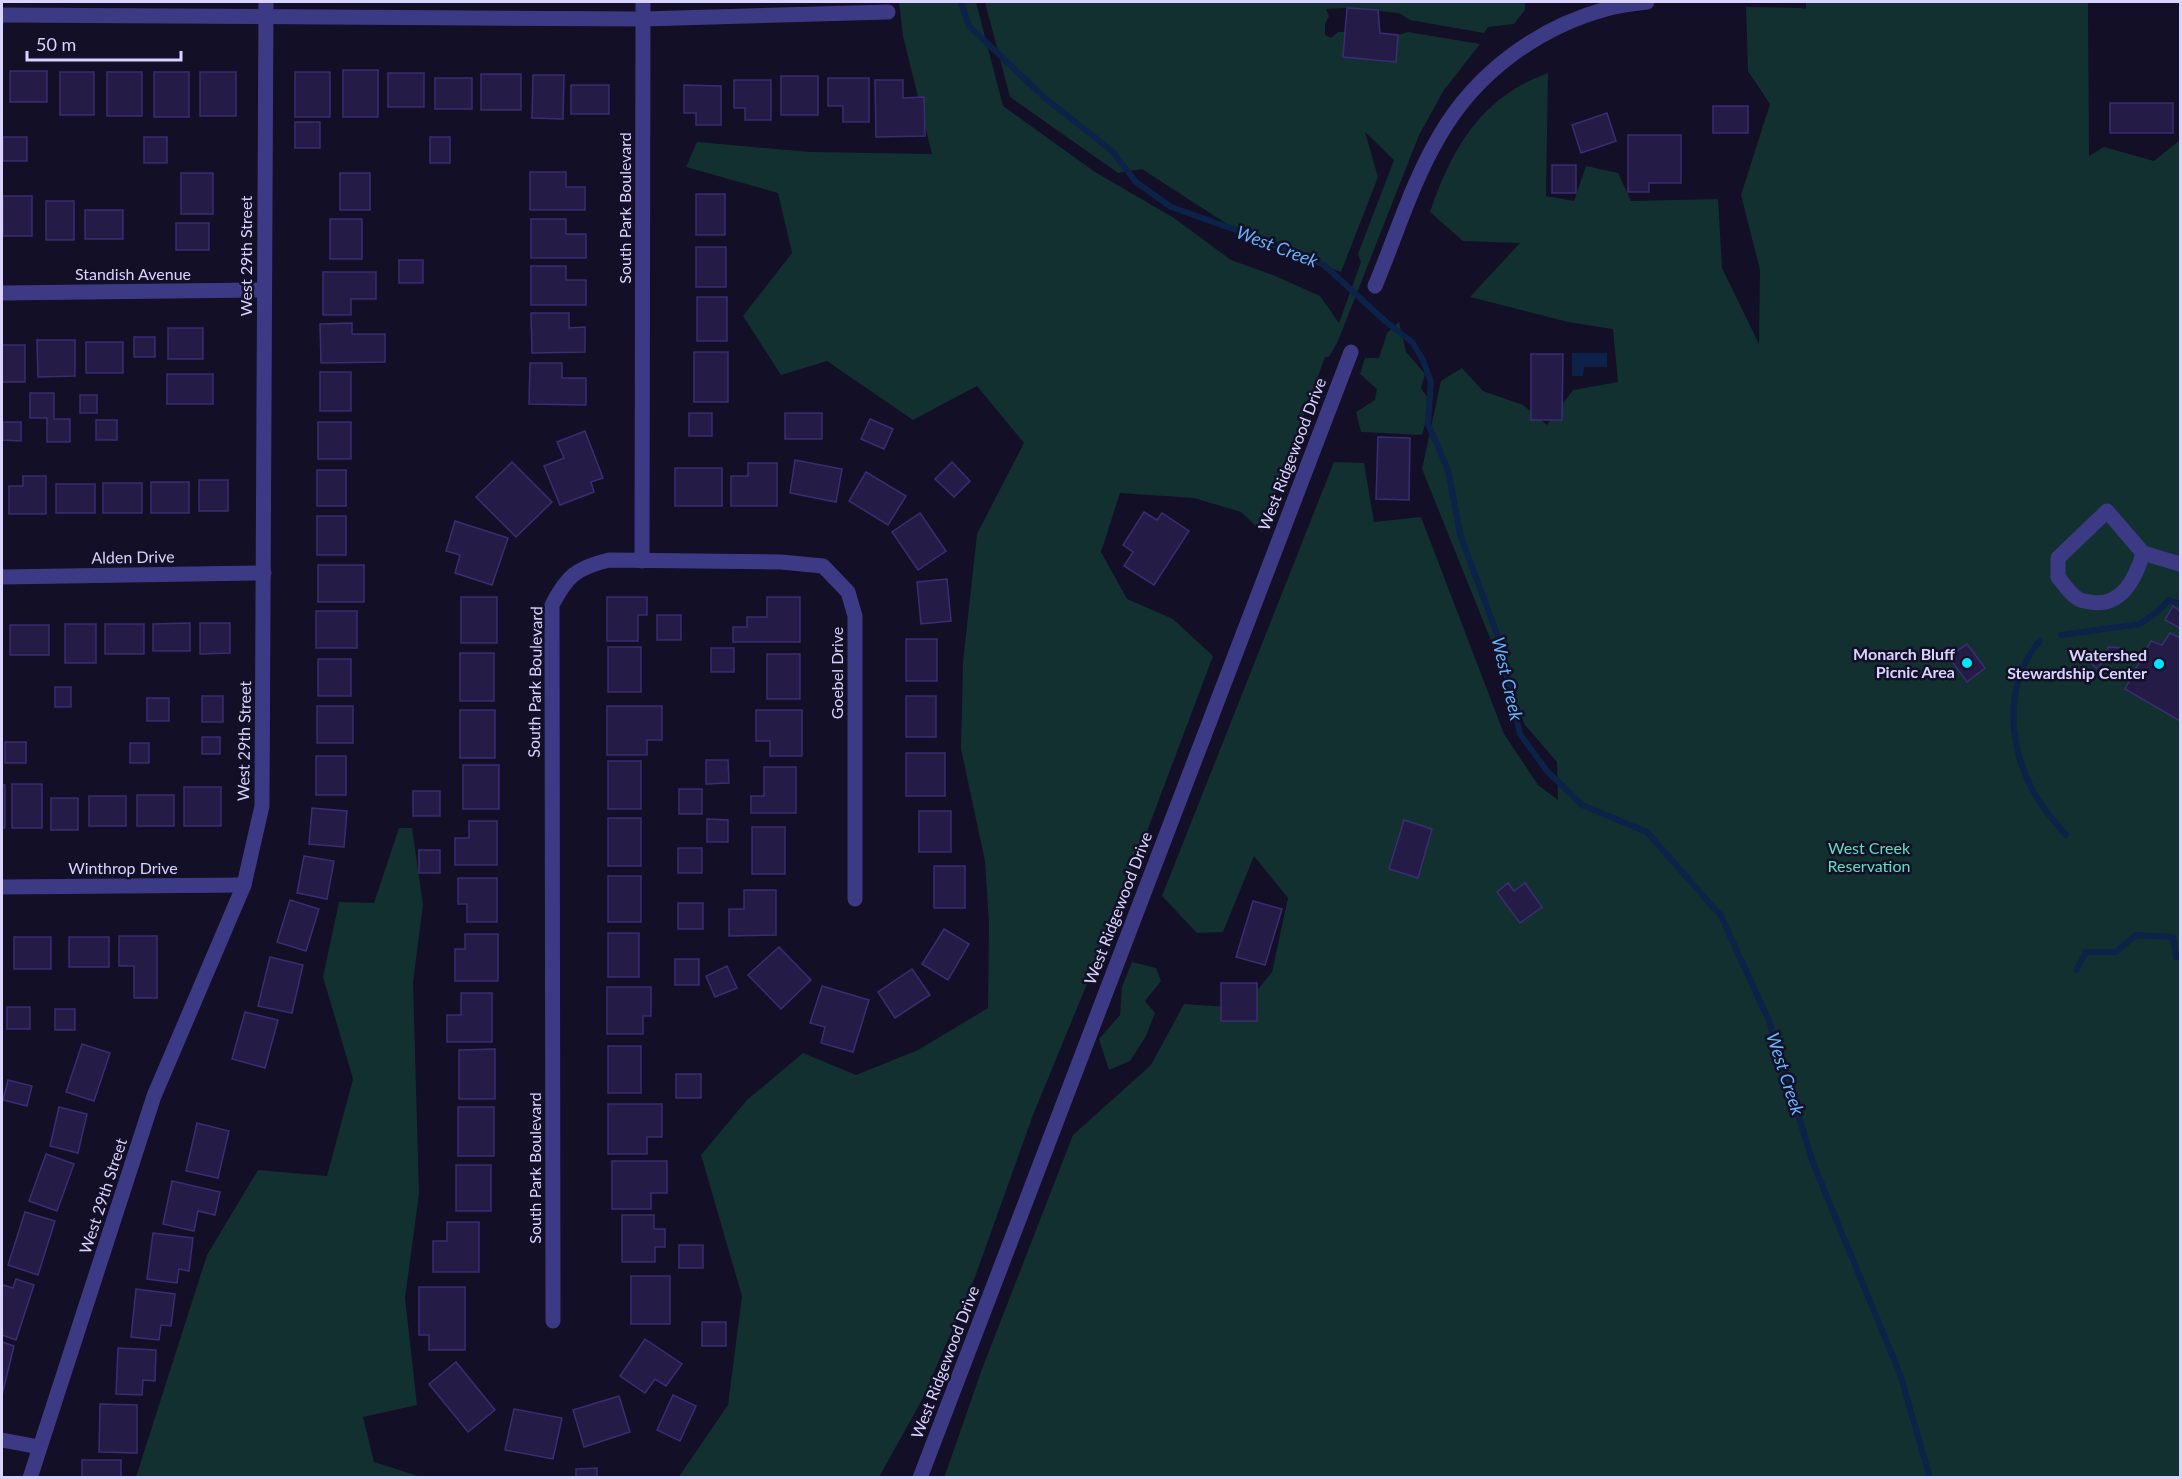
<svg xmlns="http://www.w3.org/2000/svg" width="2182" height="1479" font-family="Lato,sans-serif">
	<rect width="100%" height="100%" fill="#130f26"/>
	<g fill="#12302f">
		<path d="M 899,2 L 976,2 L 1003,106 L 1095,172 L 1174,218 L 1231,260 L 1273,275 L 1320,296 L 1339,323 L 1361,262 L 1358,254 L 1394,160 L 1365,132 L 1378,177 L 1341,272 L 1250,239 L 1142,169 L 1118,173 L 1010,97 L 985,2 L 1525,2 L 1525,10 L 1514,24 L 1488,27 L 1484,33 L 1410,20 L 1399,13 L 1347,8 L 1326,9 L 1329,16 L 1325,24 L 1325,35 L 1331,38 L 1338,32 L 1345,32 L 1344,57 L 1395,62 L 1398,35 L 1408,32 L 1480,44 L 1444,90 L 1419,135 L 1338,341 L 1329,357 L 1325,357 L 1262,532 L 1241,512 L 1194,498 L 1120,493 L 1101,552 L 1127,599 L 1173,619 L 1213,656 L 1117,911 L 1033,1115 L 975,1277 L 922,1400 L 879,1477 L 678,1478 L 728,1405 L 742,1296 L 701,1155 L 747,1100 L 803,1053 L 856,1075 L 918,1050 L 988,1008 L 989,924 L 985,861 L 961,749 L 963,662 L 977,534 L 1024,443 L 977,386 L 913,420 L 827,361 L 781,375 L 743,316 L 792,253 L 778,193 L 686,167 L 697,142 L 811,152 L 932,154 L 903,36 Z"/>
		<path d="M 1806,2 L 2088,2 L 2089,156 L 2104,147 L 2154,161 L 2180,140 L 2180,1477 L 944,1478 L 982,1369 L 1073,1135 L 1151,1065 L 1184,1004 L 1243,1008 L 1272,972 L 1288,898 L 1254,856 L 1223,932 L 1197,933 L 1162,896 L 1334,462 L 1364,463 L 1374,522 L 1421,517 L 1504,734 L 1538,785 L 1558,800 L 1557,762 L 1525,725 L 1422,469 L 1441,381 L 1462,368 L 1483,391 L 1523,405 L 1547,425 L 1573,390 L 1618,382 L 1613,329 L 1568,322 L 1470,297 L 1520,243 L 1463,241 L 1430,212 C 1452,148 1481,97 1548,73 L 1546,196 L 1574,201 L 1586,166 L 1618,173 L 1631,201 L 1718,199 L 1722,268 L 1759,344 L 1760,270 L 1741,195 L 1770,104 L 1748,71 L 1746,7 L 1801,8 L 1806,9 Z"/>
		<path d="M 1399,322 L 1406,352 L 1425,374 L 1421,388 L 1431,403 L 1422,435 L 1361,432 L 1356,412 L 1375,400 L 1377,389 L 1360,374 L 1365,358 L 1379,358 L 1387,333 Z"/>
		<path d="M 399,828 L 412,828 L 423,905 L 413,982 L 419,1194 L 405,1298 L 417,1405 L 363,1417 L 374,1462 L 421,1477 L 136,1477 L 207,1255 L 258,1170 L 327,1176 L 353,1079 L 323,977 L 339,902 L 374,903 Z"/>
		<path d="M 1132,962 L 1156,968 L 1161,981 L 1145,1001 L 1155,1013 L 1146,1036 L 1130,1061 L 1109,1070 L 1099,1039 L 1120,1015 L 1122,987 Z"/>
	</g>
	<path fill="#0c2248" d="M 1607,353 L 1607,367 L 1584,367 L 1583,376 L 1572,376 L 1572,353 Z"/>
	<g fill="none" stroke-linecap="round" stroke-linejoin="round">
		<g stroke="#0c2248" stroke-width="6">
			<path d="M 961,2 L 969,26 L 1045,98 L 1112,151 L 1136,182 L 1171,207 L 1281,246 L 1324,265 L 1385,321 L 1412,342 L 1423,360 L 1431,382 L 1428,424 L 1448,470 L 1460,534 L 1498,637 L 1520,734 L 1547,771 L 1582,805 L 1647,832 L 1721,916 L 1769,1021 L 1813,1163 L 1900,1374 L 1930,1478"/>
			<path d="M 2061,635 L 2140,624 L 2157,612 L 2169,600 L 2180,604"/>
			<path d="M 2040,641 C 2003,682 2008,748 2035,794 C 2043,809 2055,822 2066,835"/>
			<path d="M 2076,970 L 2086,952 L 2116,952 L 2136,935 L 2173,937 L 2176,957 L 2180,957"/>
		</g>
	</g>
	<g fill="#241b47" stroke="#3b2d73" stroke-width="1.5">
		<path d="M 1347,8 L 1378,10 L 1380,33 L 1398,35 L 1396,62 L 1343,57 Z"/>
		<rect x="343" y="70" width="35" height="47"/>
		<rect x="10" y="71" width="37" height="31"/>
		<rect x="60" y="72" width="34" height="43"/>
		<rect x="107" y="72" width="35" height="44"/>
		<rect x="154" y="72" width="35" height="45"/>
		<rect x="200" y="72" width="36" height="44"/>
		<rect x="295" y="72" width="35" height="45"/>
		<rect x="388" y="73" width="36" height="34"/>
		<rect x="481" y="74" width="40" height="36"/>
		<path d="M 533,75 L 564,75 L 563,119 L 532,118 Z"/>
		<rect x="781" y="76" width="37" height="39"/>
		<rect x="435" y="78" width="37" height="31"/>
		<path d="M 828,78 L 869,78 L 869,122 L 843,122 L 843,106 L 828,106 Z"/>
		<path d="M 734,80 L 771,80 L 771,120 L 745,120 L 745,108 L 734,108 Z"/>
		<path d="M 875,80 L 903,80 L 903,98 L 924,97 L 925,136 L 876,137 Z"/>
		<rect x="571" y="85" width="38" height="29"/>
		<path d="M 684,85 L 721,86 L 721,125 L 696,125 L 696,113 L 684,113 Z"/>
		<rect x="2110" y="103" width="63" height="30"/>
		<rect x="1713" y="106" width="35" height="27"/>
		<path d="M 1607,113 L 1616,141 L 1581,153 L 1572,125 Z"/>
		<rect x="295" y="122" width="25" height="26"/>
		<path d="M 1628,135 L 1681,135 L 1681,183 L 1649,183 L 1649,192 L 1628,192 Z"/>
		<rect x="3" y="137" width="24" height="24"/>
		<rect x="144" y="137" width="23" height="26"/>
		<rect x="430" y="137" width="20" height="26"/>
		<rect x="1552" y="165" width="24" height="28"/>
		<path d="M 530,172 L 566,172 L 566,187 L 585,187 L 585,210 L 530,210 Z"/>
		<rect x="181" y="173" width="32" height="41"/>
		<rect x="340" y="173" width="30" height="37"/>
		<rect x="696" y="194" width="29" height="41"/>
		<rect x="3" y="196" width="29" height="40"/>
		<rect x="46" y="201" width="28" height="39"/>
		<rect x="85" y="210" width="38" height="29"/>
		<rect x="330" y="219" width="32" height="40"/>
		<path d="M 531,219 L 566,219 L 566,234 L 586,234 L 586,258 L 531,258 Z"/>
		<rect x="176" y="223" width="33" height="27"/>
		<rect x="696" y="247" width="30" height="40"/>
		<rect x="399" y="260" width="24" height="23"/>
		<path d="M 531,266 L 566,266 L 566,280 L 586,280 L 586,305 L 531,305 Z"/>
		<path d="M 323,272 L 376,272 L 376,299 L 351,299 L 351,315 L 323,315 Z"/>
		<rect x="697" y="297" width="30" height="44"/>
		<path d="M 531,313 L 569,313 L 569,328 L 585,327 L 585,352 L 532,353 Z"/>
		<path d="M 352,323 L 352,334 L 385,334 L 385,362 L 321,363 L 320,324 Z"/>
		<rect x="168" y="328" width="35" height="31"/>
		<rect x="134" y="337" width="21" height="20"/>
		<path d="M 37,340 L 75,340 L 75,376 L 38,377 Z"/>
		<rect x="86" y="342" width="37" height="31"/>
		<rect x="2" y="345" width="23" height="37"/>
		<rect x="694" y="352" width="34" height="50"/>
		<path d="M 1531,354 L 1563,354 L 1562,420 L 1531,420 Z"/>
		<path d="M 530,363 L 562,363 L 562,378 L 586,378 L 586,405 L 529,404 Z"/>
		<rect x="320" y="372" width="31" height="39"/>
		<rect x="167" y="374" width="46" height="30"/>
		<path d="M 30,393 L 54,393 L 54,419 L 70,419 L 70,442 L 47,442 L 47,418 L 30,418 Z"/>
		<rect x="80" y="395" width="17" height="18"/>
		<rect x="689" y="413" width="23" height="23"/>
		<rect x="785" y="413" width="37" height="26"/>
		<path d="M 870,419 L 893,429 L 884,449 L 861,439 Z"/>
		<rect x="96" y="420" width="21" height="20"/>
		<path d="M 3,422 L 21,422 L 21,441 L 3,440 Z"/>
		<rect x="318" y="422" width="33" height="37"/>
		<path d="M 585,431 L 603,478 L 591,482 L 594,492 L 560,505 L 544,466 L 564,458 L 557,442 Z"/>
		<path d="M 1378,437 L 1410,438 L 1409,500 L 1376,499 Z"/>
		<path d="M 795,460 L 842,469 L 836,502 L 790,493 Z"/>
		<path d="M 512,462 L 552,502 L 516,537 L 476,497 Z"/>
		<path d="M 952,462 L 970,481 L 954,497 L 935,479 Z"/>
		<path d="M 748,463 L 777,463 L 777,506 L 731,506 L 731,476 L 748,476 Z"/>
		<rect x="675" y="468" width="47" height="38"/>
		<rect x="317" y="470" width="29" height="36"/>
		<path d="M 866,472 L 906,496 L 888,525 L 849,501 Z"/>
		<path d="M 23,476 L 46,476 L 46,514 L 9,514 L 9,486 L 23,486 Z"/>
		<rect x="199" y="480" width="29" height="31"/>
		<rect x="151" y="482" width="38" height="31"/>
		<rect x="103" y="483" width="39" height="30"/>
		<rect x="56" y="484" width="39" height="29"/>
		<path d="M 1144,512 L 1157,520 L 1162,513 L 1189,531 L 1154,585 L 1124,566 L 1133,552 L 1123,545 Z"/>
		<path d="M 920,513 L 946,551 L 918,570 L 892,532 Z"/>
		<rect x="317" y="516" width="29" height="39"/>
		<path d="M 455,521 L 508,538 L 492,585 L 455,573 L 460,555 L 446,551 Z"/>
		<rect x="318" y="565" width="46" height="37"/>
		<path d="M 947,579 L 951,621 L 921,624 L 917,582 Z"/>
		<rect x="461" y="597" width="36" height="46"/>
		<path d="M 607,597 L 647,597 L 647,615 L 638,615 L 638,641 L 607,641 Z"/>
		<path d="M 767,597 L 800,597 L 800,642 L 733,642 L 733,627 L 747,627 L 747,617 L 767,617 Z"/>
		<path d="M 2173,606 L 2180,611 L 2180,628 L 2165,620 Z"/>
		<rect x="316" y="611" width="41" height="37"/>
		<rect x="657" y="615" width="24" height="25"/>
		<path d="M 190,623 L 190,651 L 153,651 L 153,624 Z"/>
		<path d="M 200,623 L 230,623 L 230,653 L 200,654 Z"/>
		<rect x="65" y="624" width="31" height="39"/>
		<rect x="105" y="624" width="39" height="30"/>
		<rect x="10" y="625" width="39" height="30"/>
		<path d="M 2170,633 L 2180,638 L 2180,721 L 2125,689 L 2151,641 L 2162,645 Z"/>
		<rect x="906" y="639" width="31" height="42"/>
		<path d="M 1967,644 L 1985,668 L 1967,682 L 1949,657 Z"/>
		<rect x="608" y="647" width="33" height="45"/>
		<path d="M 2108,647 L 2122,648 L 2122,662 L 2108,662 Z"/>
		<rect x="711" y="648" width="23" height="24"/>
		<path d="M 2095,649 L 2105,660 L 2096,668 L 2085,656 Z"/>
		<rect x="460" y="653" width="34" height="48"/>
		<rect x="767" y="654" width="33" height="45"/>
		<rect x="318" y="659" width="33" height="37"/>
		<rect x="55" y="687" width="16" height="20"/>
		<rect x="202" y="696" width="21" height="26"/>
		<rect x="906" y="696" width="30" height="41"/>
		<rect x="147" y="698" width="22" height="23"/>
		<rect x="317" y="706" width="36" height="37"/>
		<path d="M 607,706 L 662,706 L 662,740 L 647,740 L 647,755 L 607,755 Z"/>
		<rect x="460" y="710" width="35" height="48"/>
		<path d="M 756,710 L 802,710 L 802,756 L 770,756 L 770,741 L 756,741 Z"/>
		<rect x="202" y="737" width="18" height="17"/>
		<rect x="5" y="742" width="21" height="21"/>
		<rect x="130" y="743" width="19" height="20"/>
		<rect x="906" y="753" width="39" height="43"/>
		<rect x="316" y="756" width="30" height="39"/>
		<path d="M 706,760 L 728,760 L 729,783 L 706,784 Z"/>
		<rect x="608" y="761" width="33" height="48"/>
		<rect x="463" y="765" width="36" height="44"/>
		<path d="M 764,767 L 796,767 L 796,813 L 751,813 L 751,796 L 764,796 Z"/>
		<rect x="12" y="784" width="30" height="44"/>
		<rect x="2" y="785" width="3" height="43"/>
		<rect x="184" y="787" width="37" height="39"/>
		<rect x="679" y="789" width="23" height="25"/>
		<rect x="413" y="791" width="27" height="25"/>
		<rect x="137" y="795" width="37" height="31"/>
		<rect x="89" y="796" width="37" height="30"/>
		<rect x="51" y="798" width="27" height="32"/>
		<path d="M 312,808 L 347,811 L 344,847 L 309,844 Z"/>
		<rect x="919" y="811" width="32" height="41"/>
		<rect x="608" y="818" width="33" height="48"/>
		<path d="M 707,819 L 728,820 L 728,842 L 707,842 Z"/>
		<path d="M 1404,820 L 1432,829 L 1418,878 L 1389,869 Z"/>
		<path d="M 469,821 L 497,821 L 497,865 L 455,865 L 455,838 L 469,838 Z"/>
		<rect x="752" y="827" width="33" height="47"/>
		<rect x="678" y="848" width="24" height="25"/>
		<rect x="419" y="850" width="21" height="23"/>
		<path d="M 304,856 L 334,861 L 327,899 L 297,893 Z"/>
		<rect x="934" y="866" width="31" height="42"/>
		<rect x="608" y="876" width="33" height="46"/>
		<path d="M 458,878 L 497,878 L 497,922 L 467,922 L 467,904 L 458,904 Z"/>
		<path d="M 1508,883 L 1514,891 L 1525,883 L 1542,907 L 1520,923 L 1497,892 Z"/>
		<path d="M 744,890 L 776,890 L 776,935 L 729,936 L 729,909 L 744,909 Z"/>
		<path d="M 290,900 L 319,909 L 306,951 L 277,942 Z"/>
		<path d="M 1253,901 L 1282,909 L 1265,965 L 1236,957 Z"/>
		<rect x="678" y="903" width="25" height="26"/>
		<path d="M 944,929 L 969,944 L 948,980 L 922,964 Z"/>
		<rect x="608" y="933" width="31" height="44"/>
		<path d="M 465,934 L 498,934 L 498,981 L 455,981 L 455,949 L 465,949 Z"/>
		<path d="M 119,936 L 157,936 L 157,998 L 134,998 L 134,966 L 119,966 Z"/>
		<rect x="14" y="937" width="37" height="32"/>
		<rect x="69" y="937" width="40" height="30"/>
		<path d="M 779,947 L 811,980 L 781,1009 L 748,975 Z"/>
		<path d="M 270,957 L 303,965 L 292,1013 L 258,1006 Z"/>
		<rect x="675" y="959" width="24" height="26"/>
		<path d="M 727,966 L 737,988 L 715,997 L 706,976 Z"/>
		<path d="M 912,969 L 930,995 L 895,1018 L 878,992 Z"/>
		<rect x="1221" y="983" width="36" height="38"/>
		<path d="M 822,986 L 869,1000 L 853,1052 L 821,1043 L 825,1027 L 810,1023 Z"/>
		<path d="M 607,987 L 651,987 L 651,1016 L 643,1016 L 643,1034 L 607,1034 Z"/>
		<path d="M 461,993 L 492,993 L 492,1042 L 447,1042 L 447,1015 L 461,1015 Z"/>
		<rect x="7" y="1007" width="23" height="22"/>
		<rect x="55" y="1009" width="20" height="21"/>
		<path d="M 245,1012 L 278,1020 L 265,1068 L 232,1059 Z"/>
		<path d="M 82,1044 L 110,1053 L 94,1101 L 66,1092 Z"/>
		<rect x="608" y="1046" width="33" height="47"/>
		<path d="M 495,1049 L 495,1099 L 459,1099 L 459,1050 Z"/>
		<rect x="676" y="1074" width="25" height="24"/>
		<path d="M 8,1080 L 32,1086 L 27,1106 L 3,1100 Z"/>
		<path d="M 608,1104 L 662,1104 L 662,1137 L 647,1137 L 647,1154 L 608,1154 Z"/>
		<path d="M 59,1107 L 87,1114 L 78,1153 L 50,1146 Z"/>
		<rect x="458" y="1107" width="36" height="49"/>
		<path d="M 197,1123 L 229,1131 L 218,1178 L 186,1171 Z"/>
		<path d="M 46,1154 L 74,1164 L 57,1211 L 29,1201 Z"/>
		<path d="M 612,1161 L 667,1161 L 667,1193 L 651,1193 L 651,1209 L 612,1209 Z"/>
		<rect x="456" y="1165" width="35" height="46"/>
		<path d="M 172,1181 L 220,1192 L 215,1215 L 198,1211 L 194,1231 L 163,1224 Z"/>
		<path d="M 25,1212 L 55,1221 L 38,1275 L 8,1265 Z"/>
		<path d="M 622,1215 L 654,1215 L 654,1229 L 665,1229 L 665,1247 L 655,1247 L 655,1262 L 622,1262 Z"/>
		<path d="M 447,1222 L 479,1222 L 479,1272 L 433,1272 L 433,1241 L 447,1241 Z"/>
		<path d="M 153,1233 L 193,1238 L 189,1271 L 179,1269 L 177,1283 L 147,1279 Z"/>
		<rect x="679" y="1245" width="24" height="23"/>
		<rect x="631" y="1276" width="39" height="48"/>
		<path d="M 16,1279 L 34,1285 L 16,1340 L 2,1335 L 2,1290 L 3,1285 L 13,1288 Z"/>
		<path d="M 419,1287 L 465,1287 L 465,1350 L 429,1350 L 429,1335 L 419,1335 Z"/>
		<path d="M 136,1289 L 175,1294 L 171,1326 L 161,1325 L 159,1340 L 131,1337 Z"/>
		<rect x="702" y="1322" width="24" height="24"/>
		<path d="M 645,1339 L 682,1364 L 666,1386 L 655,1379 L 645,1393 L 620,1376 Z"/>
		<path d="M 2,1342 L 14,1346 L 2,1395 Z"/>
		<path d="M 118,1348 L 156,1350 L 155,1381 L 143,1380 L 142,1395 L 116,1394 Z"/>
		<path d="M 456,1362 L 495,1410 L 468,1432 L 429,1384 Z"/>
		<path d="M 673,1395 L 696,1406 L 680,1441 L 657,1430 Z"/>
		<path d="M 619,1396 L 630,1432 L 584,1447 L 573,1410 Z"/>
		<path d="M 100,1404 L 137,1405 L 137,1453 L 99,1452 Z"/>
		<path d="M 514,1409 L 562,1418 L 553,1459 L 505,1450 Z"/>
		<rect x="82" y="1460" width="39" height="18"/>
		<path d="M 597,1468 L 597,1478 L 576,1478 L 576,1469 Z"/>
	</g>
	<g fill="none" stroke-linecap="round" stroke-linejoin="round">
		<g stroke="#3d3a85" stroke-width="15">
			<path d="M 2,15 L 643,19 L 888,12"/>
			<path d="M 2,293 L 264,290"/>
			<path d="M 2143,553 C 2136,578 2121,608 2090,602 C 2085,601 2080,601 2077,598 C 2069,593 2064,584 2058,577 L 2058,558 L 2107,511 L 2143,553 L 2180,564"/>
			<path d="M 642,561 L 643,2"/>
			<path d="M 2,577 L 264,573"/>
			<path d="M 2,887 L 244,885"/>
			<path d="M 553,1321 L 552,605 C 567,576 576,568 609,560 L 781,562 L 823,566 L 848,592 L 855,616 L 855,899"/>
			<path d="M 2,1440 L 39,1447"/>
			<path d="M 30,1478 L 154,1096 L 244,885 L 262,806 L 266,2"/>
		</g>
		<g stroke="#3d3a85" stroke-width="15">
			<path d="M 1375,286 C 1396,236 1412,182 1440,135 C 1476,73 1537,28 1606,9 C 1619,5 1633,4 1647,2"/>
			<path d="M 920,1478 L 1351,352"/>
		</g>
	</g>
	<g fill="#00e5ff" stroke="#130f26" stroke-width="2">
		<circle cx="1967" cy="663" r="6"/>
		<circle cx="2159" cy="664" r="6"/>
	</g>
	<g text-anchor="middle" stroke-width="5" stroke-linejoin="round" paint-order="stroke">
		<g font-size="16" fill="#d9d4ff" stroke="#130f26">
			<text transform="translate(625 208) rotate(-90)" y="6">South Park Boulevard</text>
			<text transform="translate(246 256) rotate(-90)" y="6">West 29th Street</text>
			<text x="133" y="280">Standish Avenue</text>
			<text transform="translate(1292 454) rotate(-69)" y="6">West Ridgewood Drive</text>
			<text transform="translate(133 557) rotate(-1)" y="6">Alden Drive</text>
			<text transform="translate(837 673) rotate(-90)" y="6">Goebel Drive</text>
			<text transform="translate(535 682) rotate(-89)" y="6">South Park Boulevard</text>
			<text transform="translate(244 741) rotate(-89)" y="6">West 29th Street</text>
			<text x="123" y="874">Winthrop Drive</text>
			<text transform="translate(1118 908) rotate(-69)" y="6">West Ridgewood Drive</text>
			<text transform="translate(535 1168) rotate(-90)" y="6">South Park Boulevard</text>
			<text transform="translate(103 1196) rotate(-72)" y="6">West 29th Street</text>
			<text transform="translate(945 1362) rotate(-69)" y="6">West Ridgewood Drive</text>
		</g>
		<g font-size="16" font-weight="bold" fill="#d9d4ff" stroke="#130f26" text-anchor="end">
			<text x="1955" y="660">Monarch Bluff<tspan x="1955" dy="18">Picnic Area</tspan></text>
			<text x="2147" y="661">Watershed<tspan x="2147" dy="18">Stewardship Center</tspan></text>
		</g>
		<g font-size="16" fill="#5fe0c0" stroke="#130f26">
			<text x="1869" y="854">West Creek<tspan x="1869" dy="18">Reservation</tspan></text>
		</g>
		<g font-size="18" font-style="italic" fill="#62b6ff" stroke="#130f26">
			<text transform="translate(1277 247) rotate(21)" y="6">West Creek</text>
			<text transform="translate(1507 679) rotate(77)" y="6">West Creek</text>
			<text transform="translate(1785 1074) rotate(72)" y="6">West Creek</text>
		</g>
	</g>
	<rect width="2182" height="1479" fill="none" stroke="#d9d4ff" stroke-width="6"/>
	<path d="M27 51v9h154v-9" fill="none" stroke="#d9d4ff" stroke-width="3"/>
	<text x="36" y="51" font-size="18" fill="#d9d4ff" stroke="#130f26" stroke-width="4.5" paint-order="stroke">50 m</text>
</svg>
